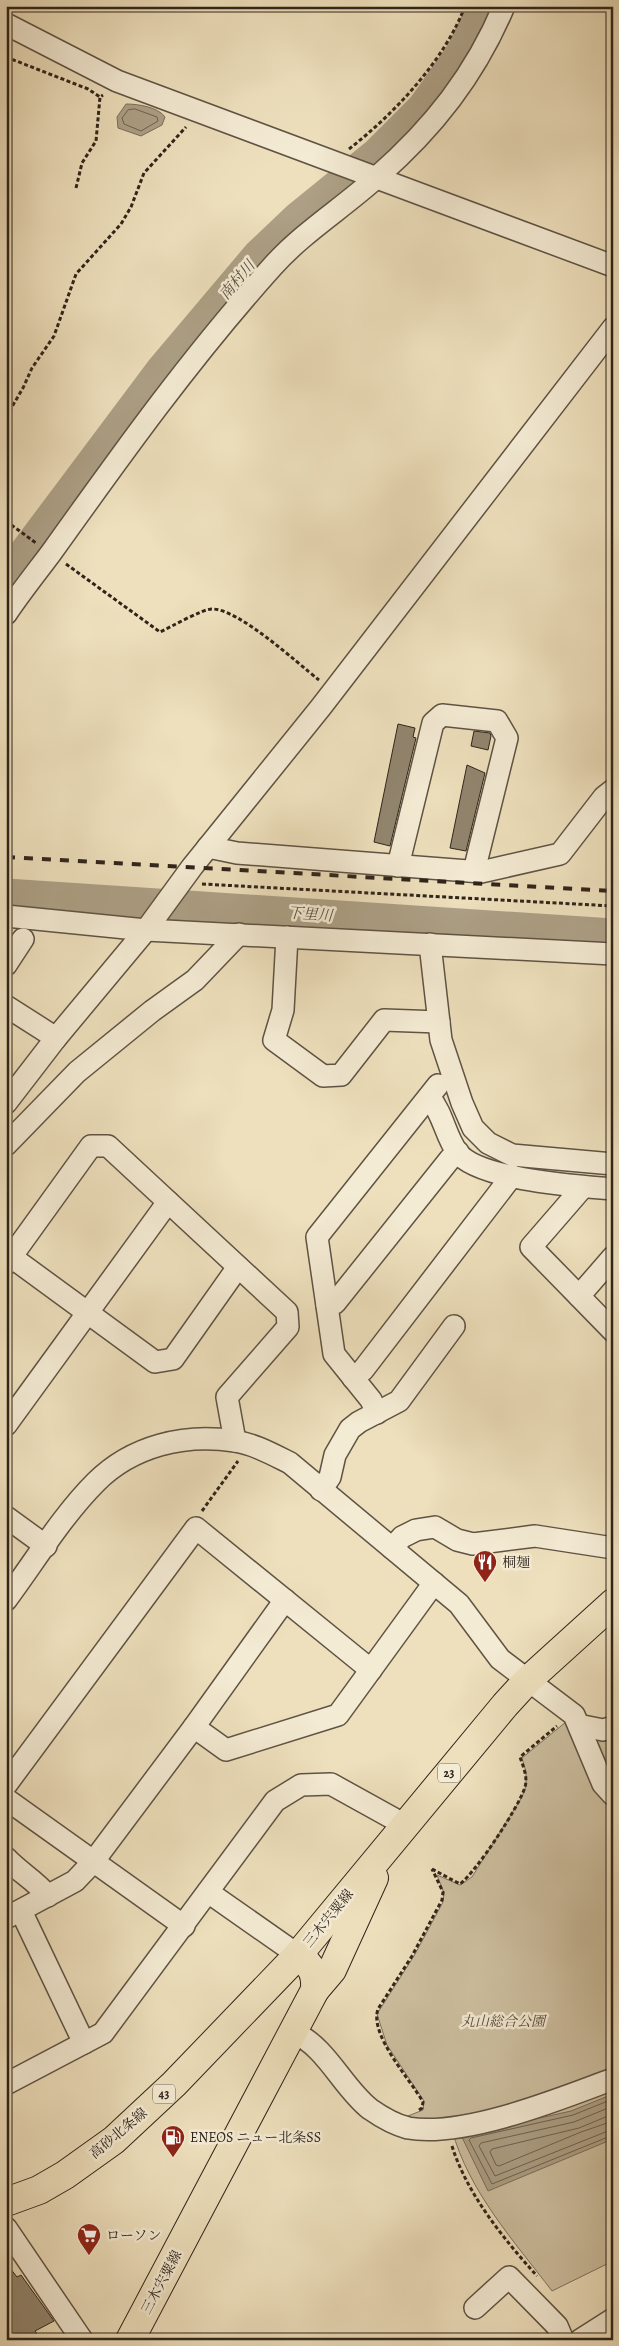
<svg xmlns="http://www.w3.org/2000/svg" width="619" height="2346" font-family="Alegreya,'Noto Serif JP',serif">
	<rect width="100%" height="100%" fill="#eee0bd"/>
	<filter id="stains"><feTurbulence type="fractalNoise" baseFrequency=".004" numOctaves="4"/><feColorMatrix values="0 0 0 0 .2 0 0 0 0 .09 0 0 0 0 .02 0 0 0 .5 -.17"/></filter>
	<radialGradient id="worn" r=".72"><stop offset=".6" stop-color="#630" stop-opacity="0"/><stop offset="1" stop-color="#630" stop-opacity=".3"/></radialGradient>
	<path fill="#cec0a1" stroke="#7e725e" d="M 572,1717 L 582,1738 L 613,1717 L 613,2261 L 552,2291 C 514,2241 469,2192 452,2130 L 403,2118 L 423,2110 L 424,2101 L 387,2045 L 377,2014 L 414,1956 L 443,1902 L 444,1893 L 437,1875 L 460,1885 L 472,1877 L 522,1797 L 526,1786 L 526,1772 L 522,1758 Z"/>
	<g fill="#ada086" stroke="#7b6e5b">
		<path d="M 126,104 C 138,104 158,107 165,117 L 162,125 L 141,136 L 118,128 L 117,117 Z"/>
		<path d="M 613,2094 L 613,2139 L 488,2191 L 459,2131 L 522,2122 L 571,2111 Z"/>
	</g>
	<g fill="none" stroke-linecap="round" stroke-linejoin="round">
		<g stroke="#6e6250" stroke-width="1">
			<path d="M 135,109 L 157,117 L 158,121 L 141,131 L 124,124 L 122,118 L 128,110 Z"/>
			<path d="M 613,2099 L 573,2115 L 471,2138 L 469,2140 L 492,2184 L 613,2135"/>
			<path d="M 613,2106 L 574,2122 L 481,2143 L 479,2146 L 495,2176 L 613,2129"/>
			<path d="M 613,2114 L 579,2128 L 492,2149 L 490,2152 L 496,2165 L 499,2166 L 581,2132 L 613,2121"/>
		</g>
		<g stroke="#ada086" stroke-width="31">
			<path d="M 6,571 L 21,557 L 161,370 L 258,255 L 298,217 L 377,153 L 423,107 L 461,53 L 483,6"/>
			<path d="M 6,894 L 613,934"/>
		</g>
	</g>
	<g fill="#92866f" stroke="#2f241b">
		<path d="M 398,724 L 415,728 L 413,737 L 416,738 L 390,846 L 374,842 Z"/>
		<path d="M 474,731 L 490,733 L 491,736 L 488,750 L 471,746 Z"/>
		<path d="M 467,765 L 485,773 L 466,851 L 450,848 Z"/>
		<path d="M 6,2263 L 17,2277 L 21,2275 L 54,2321 L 35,2331 L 41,2340 L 6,2340 Z"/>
	</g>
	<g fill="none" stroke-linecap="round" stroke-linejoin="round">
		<g stroke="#5f5344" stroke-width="24">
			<g id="minor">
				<path d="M 6,24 L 117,81 L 613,266"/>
				<path d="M 6,614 C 20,593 36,573 51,553 C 121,455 191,357 272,267 C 303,232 343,208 377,177 C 433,128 475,75 504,6"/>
				<path d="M 208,847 L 237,853 L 481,872 L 560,854 L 604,797 L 613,790"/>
				<path d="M 398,866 L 433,723 L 442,715 L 497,721 L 507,738 L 474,871"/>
				<path d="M 6,916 L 146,930 L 613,954"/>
				<path d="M 287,937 L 283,1010 L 274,1040 L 323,1076 L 341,1075 L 384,1020 L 439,1022"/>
				<path d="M 430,944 L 441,1040 L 462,1103 L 473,1128 L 488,1143 L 512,1155 L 613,1164"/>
				<path d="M 6,965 L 23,939"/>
				<path d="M 6,1006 L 56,1038"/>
				<path d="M 429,1097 C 443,1113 445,1135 457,1152 C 478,1180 578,1186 613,1189"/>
				<path d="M 6,1103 L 56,1038 L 146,930 L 192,867 L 321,707 L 613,328"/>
				<path d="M 6,1145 L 77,1072 L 152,1011 L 195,980 L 239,934"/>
				<path d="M 583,1187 L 531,1247 L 613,1331"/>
				<path d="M 6,1253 L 155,1362 L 173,1359 L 238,1267"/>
				<path d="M 6,1264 L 91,1146 L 108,1146 L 287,1312 L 288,1327 L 227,1397 L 235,1441"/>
				<path d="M 579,1296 L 613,1257"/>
				<path d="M 327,1305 L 335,1303 L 450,1159 L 458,1152"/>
				<path d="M 353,1378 L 363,1370 L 508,1181 L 511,1175"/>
				<path d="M 377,1413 L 371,1400 L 334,1354 L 317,1237 L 438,1085"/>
				<path d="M 6,1425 L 168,1202"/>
				<path d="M 321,1490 L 330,1477 L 335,1455 L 350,1429 L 359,1422 L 399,1401 L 454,1326"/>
				<path d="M 6,1517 L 46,1546"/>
				<path d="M 392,1548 L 402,1537 L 416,1530 L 435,1527 L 457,1540 L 473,1544 L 535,1536 L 613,1548"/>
				<path d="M 6,1600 C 35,1561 62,1516 96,1482 C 132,1446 185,1433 234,1441 C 254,1444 272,1454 290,1463 L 459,1604 L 500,1659 L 574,1715 L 603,1784 L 613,1795"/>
				<path d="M 194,1727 L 226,1750 L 338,1715 L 434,1583"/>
				<path d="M 580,1728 L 583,1726 L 603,1730 L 613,1727"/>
				<path d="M 6,1785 L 196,1528 L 371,1670"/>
				<path d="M 6,1799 L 184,1926"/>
				<path d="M 6,1858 C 19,1872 36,1881 48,1896"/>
				<path d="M 208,1892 L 298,1955"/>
				<path d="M 21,1911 L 84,2043"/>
				<path d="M 6,1918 L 75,1881 L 93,1862 L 194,1727 L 285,1600"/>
				<path d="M 293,2032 C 327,2047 342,2087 370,2109 C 380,2116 396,2125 408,2128 C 463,2138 560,2099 613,2079"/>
				<path d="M 6,2084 L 103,2033 L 275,1801 L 301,1785 L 331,1784 L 405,1825"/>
				<path d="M 6,2228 L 82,2340"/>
				<path d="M 475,2308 L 509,2277 L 557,2326 L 563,2340"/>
				<path d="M 580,2340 L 613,2319"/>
			</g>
		</g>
		<g stroke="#2f241b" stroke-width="30">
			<g id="major">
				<path d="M 315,1990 L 332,1970 L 374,1878"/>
				<path d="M 6,2202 L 39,2190 L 65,2175 L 114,2140 L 174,2084 L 298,1955 L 505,1705 L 527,1681 L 613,1603"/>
				<path d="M 130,2340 L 315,1990 C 316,1973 312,1966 298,1955"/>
			</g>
		</g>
		<g stroke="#2f241b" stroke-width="3" stroke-dasharray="4 2.5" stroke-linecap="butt">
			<path d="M 6,57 L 88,89 L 100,97"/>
			<path d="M 349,149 C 394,114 445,60 465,6"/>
			<path d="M 76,188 L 82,163 L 96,141 L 100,97 L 103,95"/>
			<path d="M 6,417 L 23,388 L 32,368 L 54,336 L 76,274 L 121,224 L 131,207 L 144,173 L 186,127"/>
			<path d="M 6,521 L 36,543"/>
			<path d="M 66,564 L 160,632 C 171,627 202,609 212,609 C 239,609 296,662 319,680"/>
			<path d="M 202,884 L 613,906"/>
			<path d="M 202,1511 L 238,1461"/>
			<path d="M 432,1869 L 460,1884 C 476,1872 519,1807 525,1787 C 528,1777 523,1766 520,1757 L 557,1726"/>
			<path d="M 419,2110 L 422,2108 L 423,2102 C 410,2079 369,2035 378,2009 L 412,1956 L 442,1900 L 443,1892 L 432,1869"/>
			<path d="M 452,2146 C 467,2194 503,2238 537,2276"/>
		</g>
		<use href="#minor" stroke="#f4ebd4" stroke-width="21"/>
		<use href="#major" stroke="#eee0bd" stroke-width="28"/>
		<path stroke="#2f241b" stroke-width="4" stroke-dasharray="9 9" stroke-linecap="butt" d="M 6,857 L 613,891"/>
	</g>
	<defs>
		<g id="restaurant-pin" transform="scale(1.25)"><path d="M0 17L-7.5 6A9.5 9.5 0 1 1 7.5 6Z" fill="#8f2418" stroke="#f4ebd4"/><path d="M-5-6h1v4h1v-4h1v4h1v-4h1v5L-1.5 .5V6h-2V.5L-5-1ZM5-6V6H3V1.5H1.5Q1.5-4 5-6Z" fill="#fff"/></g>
		<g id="fuel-pin" transform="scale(1.25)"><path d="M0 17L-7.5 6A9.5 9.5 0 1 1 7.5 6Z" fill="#8f2418" stroke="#f4ebd4"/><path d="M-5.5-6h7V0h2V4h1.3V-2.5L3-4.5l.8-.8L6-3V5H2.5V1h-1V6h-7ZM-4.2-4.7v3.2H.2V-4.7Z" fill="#fff"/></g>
		<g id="supermarket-pin" transform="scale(1.25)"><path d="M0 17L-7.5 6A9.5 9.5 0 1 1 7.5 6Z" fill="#8f2418" stroke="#f4ebd4"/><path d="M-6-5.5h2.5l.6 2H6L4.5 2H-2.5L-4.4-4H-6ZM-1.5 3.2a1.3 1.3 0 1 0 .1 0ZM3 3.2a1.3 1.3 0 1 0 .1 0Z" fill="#fff"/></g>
	</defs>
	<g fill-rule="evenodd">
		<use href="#restaurant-pin" x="485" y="1562"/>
		<use href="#fuel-pin" x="173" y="2137"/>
		<use href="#supermarket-pin" x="89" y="2235"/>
	</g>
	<g text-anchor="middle" stroke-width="5" stroke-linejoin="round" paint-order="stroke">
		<g fill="#f4ebd4" stroke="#6a6052" stroke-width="1">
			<rect x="438" y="1763.5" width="22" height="19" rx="4"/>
			<rect x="153" y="2084.5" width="22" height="19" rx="4"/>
		</g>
		<g font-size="12" font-weight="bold" fill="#2f241b">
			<text x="449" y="1777">23</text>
			<text x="164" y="2098">43</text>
		</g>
		<g font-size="14" fill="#2f241b" stroke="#f4ebd4" text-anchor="start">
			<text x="502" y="1567">桐麺</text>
			<text x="190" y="2142">ENEOS ニュー北条SS</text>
			<text x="106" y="2240">ローソン</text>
		</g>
		<g font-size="14" fill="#2f241b" stroke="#f4ebd4">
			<text transform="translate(328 1918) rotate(-51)" y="5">三木宍粟線</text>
			<text transform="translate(118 2133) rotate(-40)" y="5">高砂北条線</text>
			<text transform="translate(161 2282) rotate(-62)" y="5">三木宍粟線</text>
		</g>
		<g font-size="14" font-style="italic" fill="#574b3c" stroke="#f4ebd4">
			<text x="503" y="2026">丸山総合公園</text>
		</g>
		<g font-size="15" font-style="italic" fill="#5b4f40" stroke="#f4ebd4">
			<text transform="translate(237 280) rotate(-50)" y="5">南村川</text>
			<text transform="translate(310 914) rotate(4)" y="5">下里川</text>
		</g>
	</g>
	<rect width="619" height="2346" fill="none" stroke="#eee0bd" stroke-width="25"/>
	<rect x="8" y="8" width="604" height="2331" fill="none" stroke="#2f241b" stroke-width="2.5"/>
	<rect x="12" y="12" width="594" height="2321" fill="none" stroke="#2f241b"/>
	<rect width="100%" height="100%" filter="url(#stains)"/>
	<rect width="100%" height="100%" fill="url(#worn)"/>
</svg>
